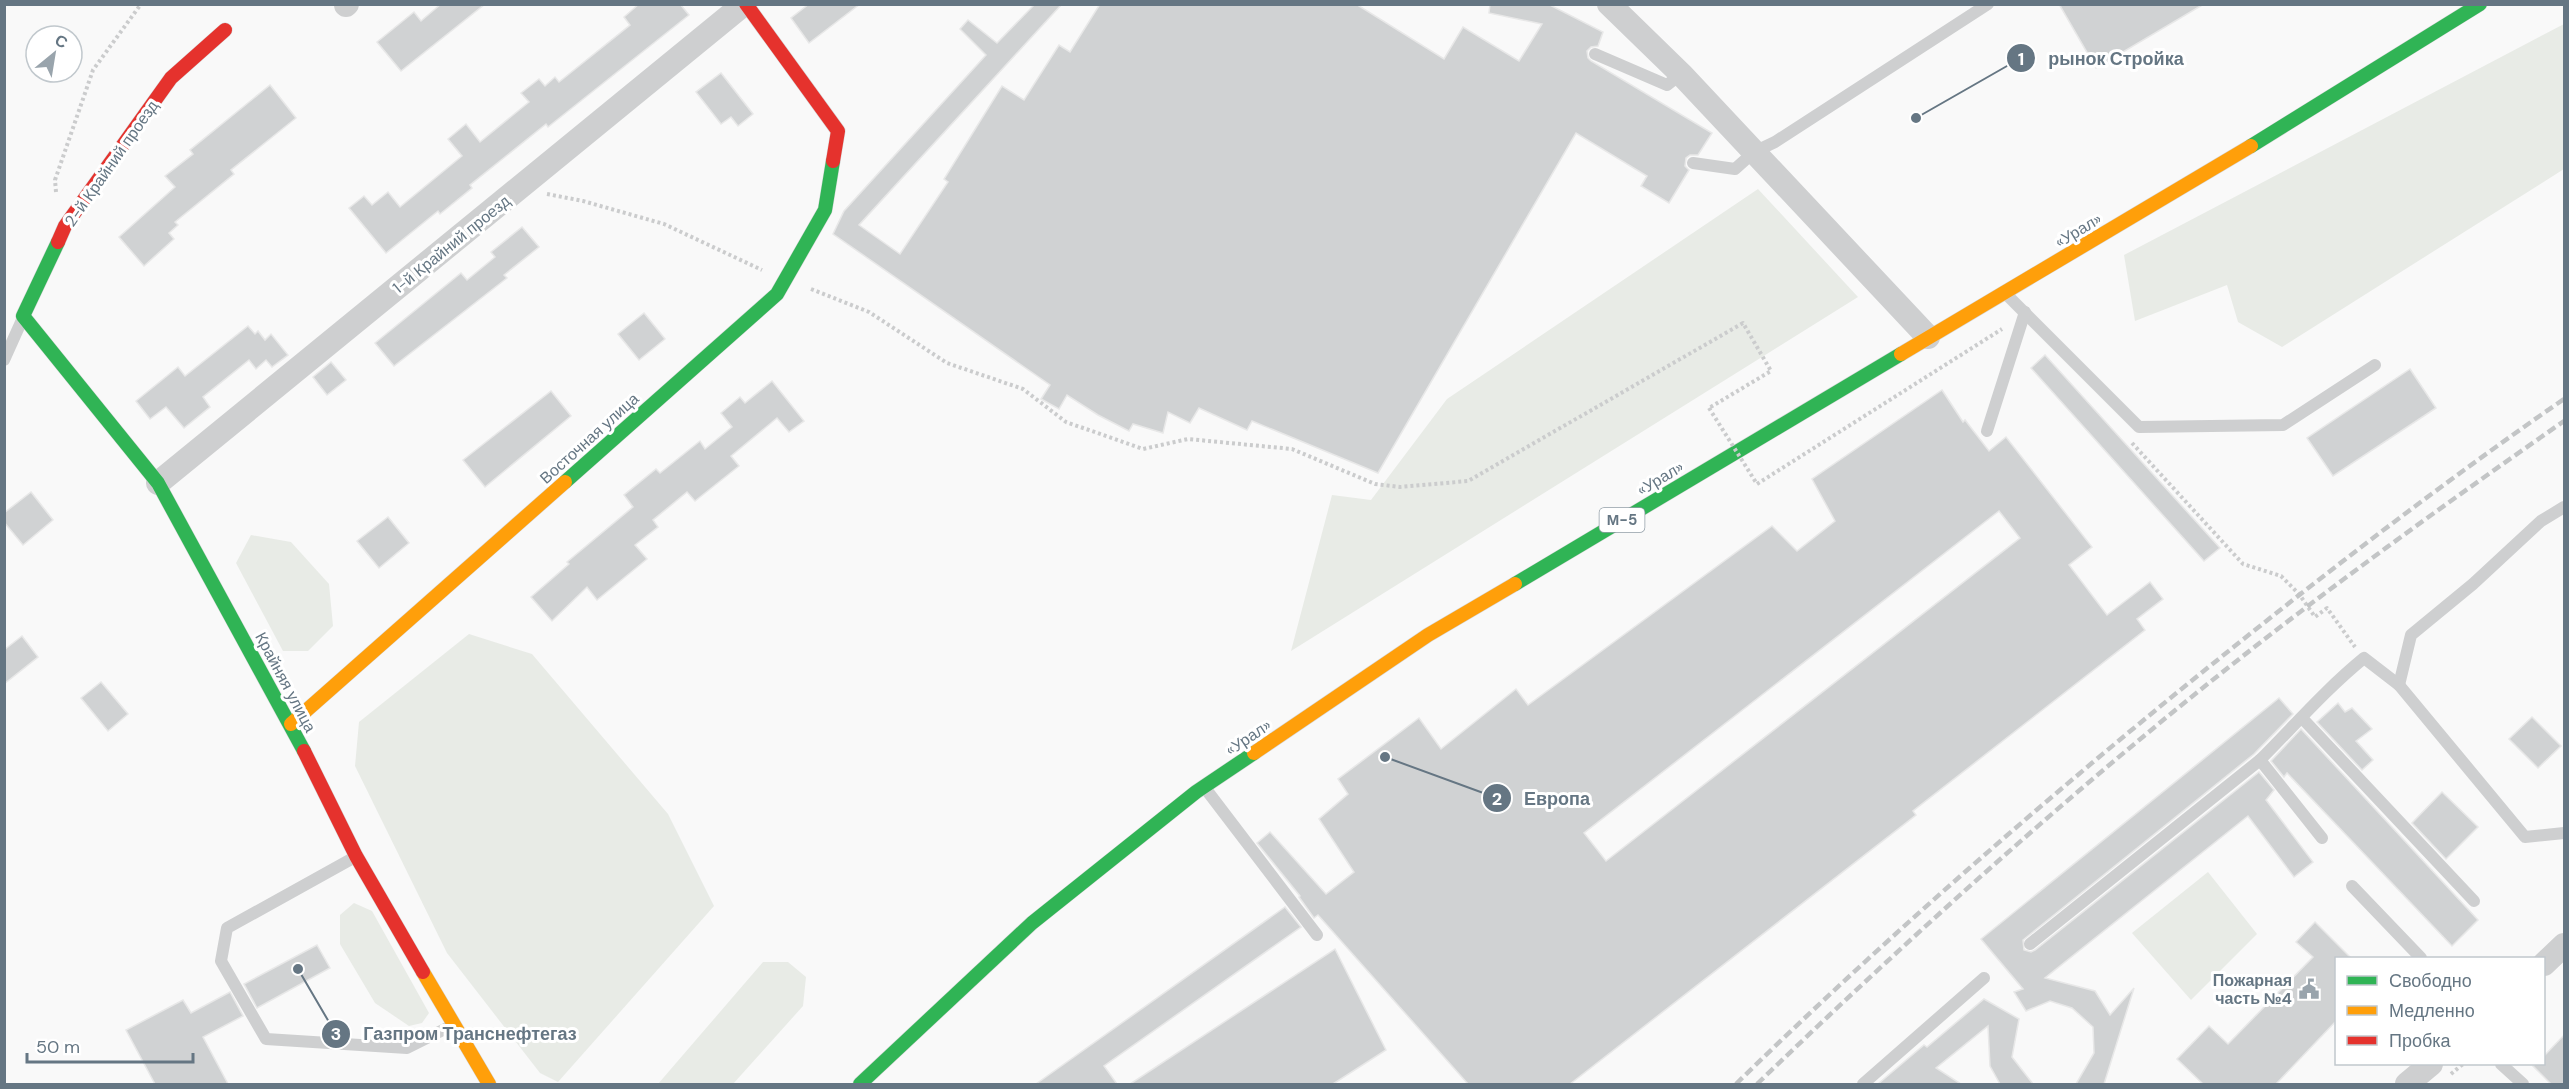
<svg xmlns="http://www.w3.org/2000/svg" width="2569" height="1089" font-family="'DM Sans',sans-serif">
	<rect width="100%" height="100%" fill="#f9f9f9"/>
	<g fill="#e8ebe6">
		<path d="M 2564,24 L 2564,169 L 2282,347 L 2238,322 L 2227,285 L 2135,321 L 2124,255 Z"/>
		<path d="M 1758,189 L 1858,297 L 1291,651 L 1332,495 L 1371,500 L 1447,399 Z"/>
		<path d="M 251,535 L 291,542 L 329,584 L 333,626 L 308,651 L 283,651 L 236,563 Z"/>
		<path d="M 469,634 L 532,654 L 668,814 L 714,906 L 558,1082 L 540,1073 L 447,953 L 355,766 L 359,722 Z"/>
		<path d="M 2208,872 L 2257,934 L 2191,1000 L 2132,933 Z"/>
		<path d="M 354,903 L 372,911 L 429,1013 L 422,1023 L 409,1026 L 375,1003 L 340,944 L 340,915 Z"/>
		<path d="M 763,962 L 788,962 L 806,977 L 803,1006 L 733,1084 L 658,1084 Z"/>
	</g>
	<g fill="#d0d2d3" stroke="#e8e8e8" stroke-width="1.5" fill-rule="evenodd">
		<path d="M 441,4 L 485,4 L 401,71 L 377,42 L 414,12 L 421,21 Z"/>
		<path d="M 639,4 L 680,4 L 689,15 L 548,127 L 546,124 L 470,185 L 472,188 L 440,214 L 438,211 L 386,253 L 349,208 L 364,196 L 372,205 L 388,192 L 400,207 L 462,156 L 448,139 L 466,124 L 480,142 L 529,102 L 521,93 L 539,79 L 545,86 L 555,77 L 559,82 L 630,25 L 624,17 Z"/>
		<path d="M 809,4 L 860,4 L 809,43 L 791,18 Z"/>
		<path d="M 1035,4 L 1062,4 L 859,225 L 900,254 L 948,182 L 944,179 L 1002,86 L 1024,100 L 1059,45 L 1070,52 L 1100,4 L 1356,4 L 1444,59 L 1463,27 L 1519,61 L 1542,24 L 1489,13 L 1490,4 L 1548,4 L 1603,32 L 1598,46 L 1591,47 L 1587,51 L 1588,58 L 1591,61 L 1712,133 L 1698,155 L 1690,155 L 1686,158 L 1685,166 L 1689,170 L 1669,203 L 1641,186 L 1647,176 L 1576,133 L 1378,473 L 1252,421 L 1247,430 L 1199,408 L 1190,423 L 1168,412 L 1163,433 L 1133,424 L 1129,431 L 1098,415 L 1067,395 L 1059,409 L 1041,399 L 1050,385 L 833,234 L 844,211 L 986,55 L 960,29 L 968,20 L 997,43 Z"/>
		<path d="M 2059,4 L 2204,4 L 2096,68 Z"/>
		<path d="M 721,73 L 753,114 L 738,126 L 731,117 L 721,124 L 696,92 Z"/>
		<path d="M 270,85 L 296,118 L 231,170 L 234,174 L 175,222 L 178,225 L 169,233 L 174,239 L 144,266 L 119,237 L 175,187 L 165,176 L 193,154 L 190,150 Z"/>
		<path d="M 522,227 L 539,247 L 504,275 L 507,278 L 394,366 L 375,343 L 461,273 L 467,280 L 495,257 L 491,252 Z"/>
		<path d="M 644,313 L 665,339 L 639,360 L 618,334 Z"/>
		<path d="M 248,326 L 255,334 L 258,331 L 265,340 L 271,334 L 288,355 L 272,367 L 266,360 L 256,369 L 249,360 L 203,397 L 210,407 L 184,428 L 166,407 L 150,419 L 136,401 L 178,367 L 185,376 Z"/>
		<path d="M 2045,355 L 2220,548 L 2204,561 L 2031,368 Z"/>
		<path d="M 331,362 L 346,380 L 327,395 L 313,377 Z"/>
		<path d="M 2410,369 L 2436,408 L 2333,476 L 2307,438 Z"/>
		<path d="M 772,381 L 804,421 L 789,432 L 777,418 L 731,456 L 739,466 L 695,501 L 687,492 L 653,520 L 658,527 L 635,545 L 647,559 L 597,600 L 587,587 L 552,621 L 531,597 L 569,564 L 567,562 L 633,507 L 624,495 L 656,469 L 660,473 L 700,441 L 705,449 L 732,427 L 721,413 L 740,397 L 745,403 Z"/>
		<path d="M 1942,390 L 1963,422 L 1965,420 L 1989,451 L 2006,437 L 2092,547 L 2069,565 L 2107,615 L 2150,582 L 2163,599 L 2137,619 L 2145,630 L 1913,811 L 1916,815 L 1570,1084 L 1468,1084 L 1318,915 L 1314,918 L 1299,897 L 1300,896 L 1257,843 L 1270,832 L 1326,894 L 1354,872 L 1319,819 L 1348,794 L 1338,779 L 1419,718 L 1441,749 L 1516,689 L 1528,705 L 1772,526 L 1797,551 L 1835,521 L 1812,479 ZM 1999,511 L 2020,538 L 1606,861 L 1584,833 Z"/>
		<path d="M 551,391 L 571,416 L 485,487 L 463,460 Z"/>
		<path d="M 31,492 L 53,520 L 23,545 L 4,522 L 4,513 Z"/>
		<path d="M 388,517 L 409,543 L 379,568 L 357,541 Z"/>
		<path d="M 22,636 L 38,657 L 4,684 L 4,650 Z"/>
		<path d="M 101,682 L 128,714 L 108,731 L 81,698 Z"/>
		<path d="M 2279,698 L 2293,714 L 2254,754 L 2023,940 L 2024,950 L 2031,952 L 2035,950 L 2259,772 L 2274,790 L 2266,800 L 2313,862 L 2294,877 L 2248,816 L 2045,978 L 2095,991 L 2110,1015 L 2134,988 L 2104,1084 L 2076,1084 L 2094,1053 L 2093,1027 L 2072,1008 L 2050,1001 L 2026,1011 L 2014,992 L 2023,989 L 1981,939 Z"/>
		<path d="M 2338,703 L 2345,712 L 2352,708 L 2372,729 L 2356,741 L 2373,760 L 2362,770 L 2317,722 Z"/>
		<path d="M 2532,717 L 2561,746 L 2538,768 L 2509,739 Z"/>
		<path d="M 2301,729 L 2478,920 L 2452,946 L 2287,773 L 2284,777 L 2271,761 Z"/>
		<path d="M 2442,792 L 2478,827 L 2446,859 L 2412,823 Z"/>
		<path d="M 1285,907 L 1301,927 L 1104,1066 L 1117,1084 L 1036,1084 Z"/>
		<path d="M 2315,922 L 2351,958 L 2337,958 L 2337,1020 L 2276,1084 L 2203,1084 L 2177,1059 L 2209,1026 L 2228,1044 L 2313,957 L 2296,942 Z"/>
		<path d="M 317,945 L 330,968 L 257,1008 L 244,984 Z"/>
		<path d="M 1335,949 L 1386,1050 L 1333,1084 L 1130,1084 Z"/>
		<path d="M 230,992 L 243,1016 L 203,1037 L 228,1084 L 155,1084 L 126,1030 L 183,1000 L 191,1013 Z"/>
		<path d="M 1984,999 L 2019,1019 L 2012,1057 L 2033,1084 L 2000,1084 L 1990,1066 L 1988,1026 L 1936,1068 L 1961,1084 L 1878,1084 L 1924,1045 L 1927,1047 Z"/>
		<path d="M 2565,1034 L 2565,1084 L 2551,1084 L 2533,1066 L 2536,1064 L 2544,1064 L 2544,1056 Z"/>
	</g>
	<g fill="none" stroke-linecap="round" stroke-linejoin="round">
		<g stroke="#d5d6d7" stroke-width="15">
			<g id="fast">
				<path d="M 2251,146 L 2480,4"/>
				<path d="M 58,242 L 23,316 L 158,483 L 304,751"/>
				<path d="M 565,482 L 777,294 L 825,210 L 833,161"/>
				<path d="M 1515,584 L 1901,354"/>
				<path d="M 860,1084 L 1032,923 L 1196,792 L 1254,753"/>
			</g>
		</g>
		<g stroke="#d5d6d7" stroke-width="15">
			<g id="slow">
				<path d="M 1901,354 L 2251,146"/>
				<path d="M 291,724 L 565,482"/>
				<path d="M 1254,753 L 1428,635 L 1515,584"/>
				<path d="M 423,972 L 489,1084"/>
			</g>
		</g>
		<g stroke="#d5d6d7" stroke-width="15">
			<g id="jam">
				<path d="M 746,4 L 838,131 L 833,161"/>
				<path d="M 58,242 L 65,226 L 171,78 L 225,30"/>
				<path d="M 304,751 L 356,856 L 423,972"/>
			</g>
		</g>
		<g stroke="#cbcccd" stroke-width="4" stroke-dasharray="3 3" stroke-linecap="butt">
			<path d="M 56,192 L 55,180 L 93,70 L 141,4"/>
			<path d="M 547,194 L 583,201 L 664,224 L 762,270"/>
			<path d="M 811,289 L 869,312 L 947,363 L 1023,389 L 1066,422 L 1143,449 L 1188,439 L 1292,449 L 1375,484 L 1400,487 L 1468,481 L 1743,323 L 1771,371 L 1709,408"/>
			<path d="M 2132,443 L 2243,564 L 2281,576 L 2299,594 L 2315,617 L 2327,608 L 2355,647"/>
			<path d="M 1757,484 L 2002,329"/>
			<path d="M 2451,1074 L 2463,1064"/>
		</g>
		<g stroke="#cecfd0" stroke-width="12">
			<path d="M 1595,54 L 1667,85 L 1681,74"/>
			<path d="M 1693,163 L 1735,169 L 1754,152 L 1775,142 L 1988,4"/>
			<path d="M 2006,294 L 2139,427 L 2283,425 L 2375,365"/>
			<path d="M 4,360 L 22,320"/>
			<path d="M 1987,431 L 2025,312"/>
			<path d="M 2399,685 L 2411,635 L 2473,584 L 2541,521 L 2564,507"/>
			<path d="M 2302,718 L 2474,901"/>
			<path d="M 2260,760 C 2294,726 2326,689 2364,658 L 2399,685 L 2525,837 L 2564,833"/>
			<path d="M 1205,788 L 1317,935"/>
			<path d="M 355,857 L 227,928 L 221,961 L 266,1039 L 407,1048 L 453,1025"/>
			<path d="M 2352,886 L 2421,958"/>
			<path d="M 2030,944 L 2260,760 L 2322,838"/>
			<path d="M 2501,1064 L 2523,1084"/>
			<path d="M 1863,1084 L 1984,978"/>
		</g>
		<g stroke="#cecfd0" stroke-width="24">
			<path d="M 1609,4 L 1681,74 L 1928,337"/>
			<path d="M 346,5 L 347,4"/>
			<path d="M 158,483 L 744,4"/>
			<path d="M 2544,964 L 2564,945"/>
			<path d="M 2407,1084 L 2431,1064"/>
		</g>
		<use href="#fast" stroke="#30b455" stroke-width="14"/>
		<use href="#slow" stroke="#ff9f0a" stroke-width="14"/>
		<use href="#jam" stroke="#e5322d" stroke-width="14"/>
		<g stroke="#c3c5c6" stroke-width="4.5" stroke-dasharray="9 4.5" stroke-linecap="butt">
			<path d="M 1736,1084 C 1874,949 2019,822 2168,700 C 2297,595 2428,493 2564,399"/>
			<path d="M 1757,1084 C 1882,964 2010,847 2144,736 C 2278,624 2421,521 2564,421"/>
		</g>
		<path stroke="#cbcccd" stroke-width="4" stroke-dasharray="3 3" stroke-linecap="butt" d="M 1709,408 L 1757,484"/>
	</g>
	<defs>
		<g id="civic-bare" transform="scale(1.62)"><path d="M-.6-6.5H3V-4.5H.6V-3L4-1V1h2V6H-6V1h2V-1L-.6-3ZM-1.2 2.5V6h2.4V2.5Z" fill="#99a4ac" stroke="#fff" stroke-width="2.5" paint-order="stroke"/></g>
	</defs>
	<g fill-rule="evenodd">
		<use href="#civic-bare" x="2309" y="989"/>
	</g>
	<g text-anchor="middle" stroke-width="6" stroke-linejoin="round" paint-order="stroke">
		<rect fill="#fff" stroke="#939fa8" stroke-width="1.5" x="1599.5" y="508" width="45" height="24" rx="4.5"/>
		<g font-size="15" font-weight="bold" fill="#657683">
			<text x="1622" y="525">М-5</text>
		</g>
		<g font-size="16" fill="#657683" stroke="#fff">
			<text transform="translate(111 163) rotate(-55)" y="6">2-й Крайний проезд</text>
			<text transform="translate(2078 230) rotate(-31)" y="6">«Урал»</text>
			<text transform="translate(451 244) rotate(-39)" y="6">1-й Крайний проезд</text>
			<text transform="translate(589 438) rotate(-42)" y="6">Восточная улица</text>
			<text transform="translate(1660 478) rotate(-31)" y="6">«Урал»</text>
			<text transform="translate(286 682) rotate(62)" y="6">Крайняя улица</text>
			<text transform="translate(1248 737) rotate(-34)" y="6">«Урал»</text>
		</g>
		<g font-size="16" font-weight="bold" fill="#657683" stroke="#fff" text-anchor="end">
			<text x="2292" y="986">Пожарная<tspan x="2292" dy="18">часть №4</tspan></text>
		</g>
	</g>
	<path fill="none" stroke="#657683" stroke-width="2" d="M1916 118L2021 58M1385 757L1497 798M298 969L336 1034"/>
	<g fill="#657683" stroke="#fff" stroke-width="2">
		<circle cx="1916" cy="118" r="6"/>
		<circle cx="1385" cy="757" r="6"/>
		<circle cx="298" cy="969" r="6"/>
		<circle cx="2021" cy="58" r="15"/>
		<circle cx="1497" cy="798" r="15"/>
		<circle cx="336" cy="1034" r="15"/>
	</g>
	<g font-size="18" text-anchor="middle" font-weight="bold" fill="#fff">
		<text x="2021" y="65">1</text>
		<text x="1497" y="805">2</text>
		<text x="336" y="1040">3</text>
	</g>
	<g font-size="18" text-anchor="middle" font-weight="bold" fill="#657683" stroke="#fff" stroke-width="6" stroke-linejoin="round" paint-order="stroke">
		<text x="2116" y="65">рынок Стройка</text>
		<text x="1557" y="805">Европа</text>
		<text x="470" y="1040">Газпром Транснефтегаз</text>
	</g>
	<rect width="2569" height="1089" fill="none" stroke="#657683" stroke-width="12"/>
	<rect x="2335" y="957" width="210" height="108" fill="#ffffff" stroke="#c1c8cd" stroke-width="1.5"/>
	<rect x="2347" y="976" width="30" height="9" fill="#30b455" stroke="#c1c8cd" stroke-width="1.5"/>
	<text x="2389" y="987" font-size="18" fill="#657683">Свободно</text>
	<rect x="2347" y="1006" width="30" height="9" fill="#ff9f0a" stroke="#c1c8cd" stroke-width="1.5"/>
	<text x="2389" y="1017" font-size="18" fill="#657683">Медленно</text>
	<rect x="2347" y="1036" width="30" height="9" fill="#e5322d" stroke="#c1c8cd" stroke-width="1.5"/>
	<text x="2389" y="1047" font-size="18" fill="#657683">Пробка</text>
	<g transform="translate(54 54) rotate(30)"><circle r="28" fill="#ffffff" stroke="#c1c8cd" stroke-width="1.5"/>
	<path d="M0-4.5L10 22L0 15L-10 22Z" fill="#99a4ac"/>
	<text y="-9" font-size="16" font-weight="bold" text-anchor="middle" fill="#657683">С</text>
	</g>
	<path d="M27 1053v9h166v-9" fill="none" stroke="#657683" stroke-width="3"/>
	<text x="36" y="1053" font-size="18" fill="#657683" stroke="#ffffff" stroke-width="4.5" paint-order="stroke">50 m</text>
</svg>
